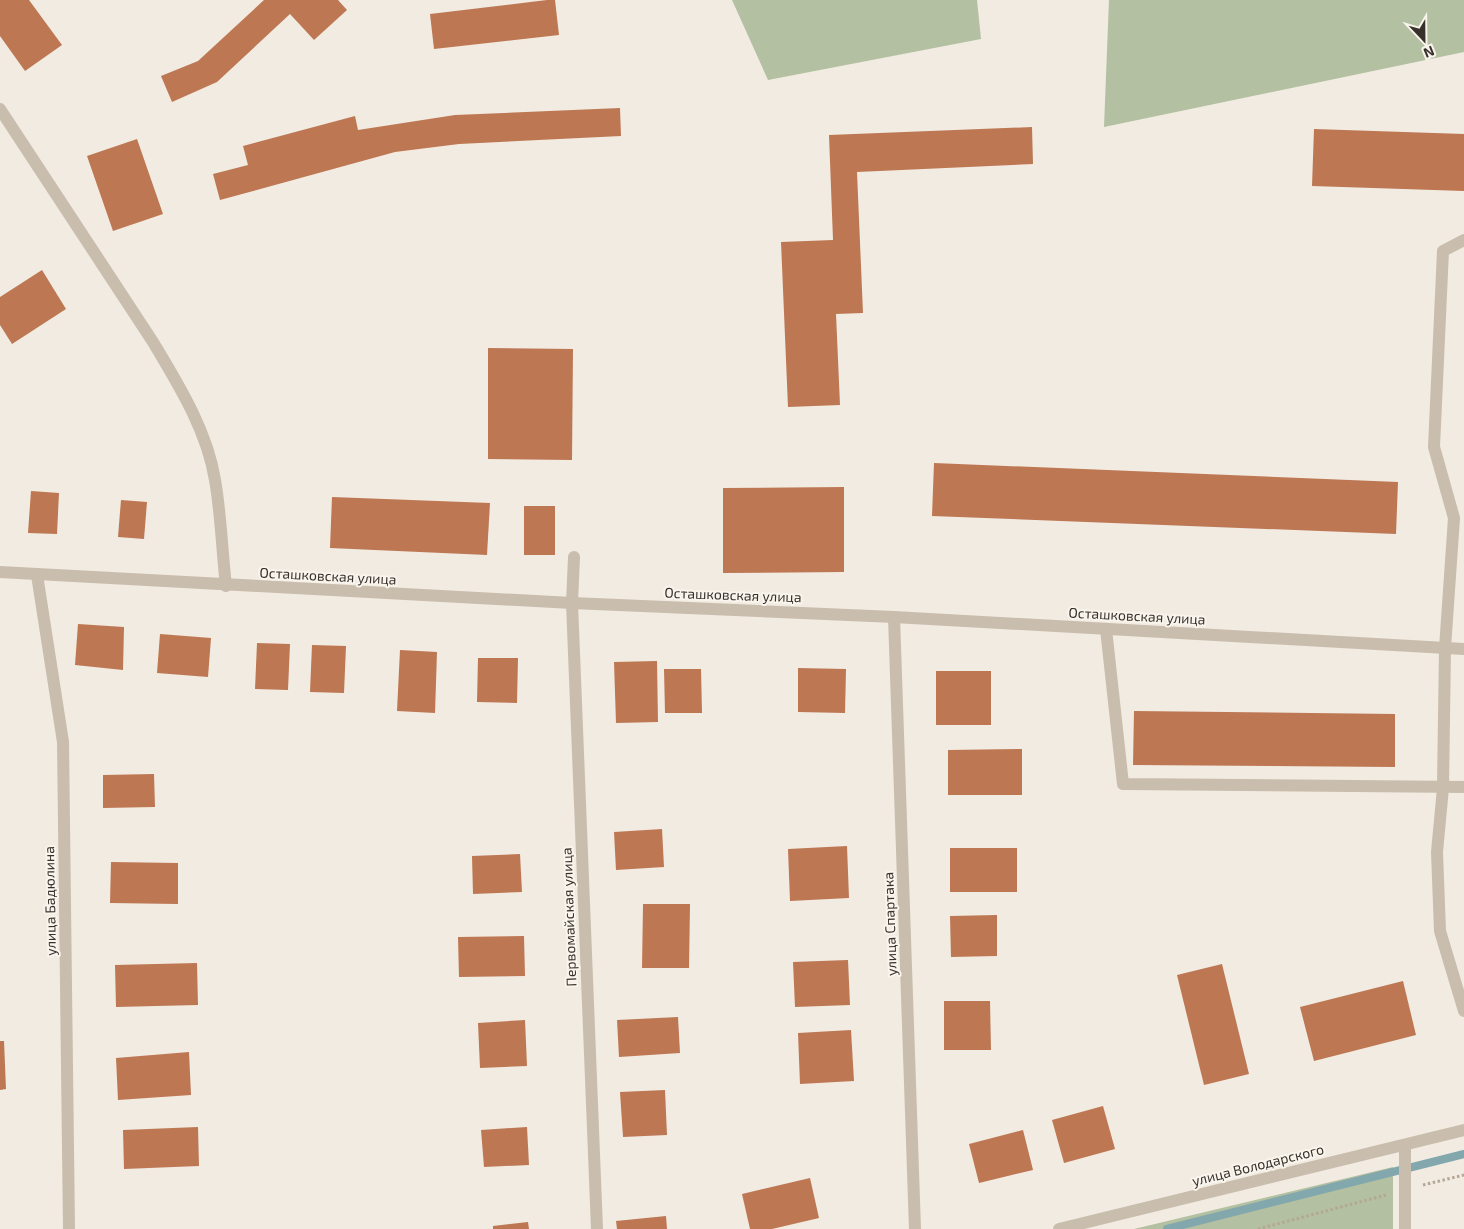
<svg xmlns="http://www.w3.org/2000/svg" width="1464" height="1229" font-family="'Exo 2',sans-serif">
	<rect width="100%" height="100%" fill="#f2ebe1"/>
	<g fill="#b3c0a1">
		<path d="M 732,0 L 977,0 L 981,39 L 768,80 Z"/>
		<path d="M 1109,0 L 1464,0 L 1464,52 L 1104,127 Z"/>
		<path d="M 1393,1167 L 1393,1229 L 1134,1229 Z"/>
	</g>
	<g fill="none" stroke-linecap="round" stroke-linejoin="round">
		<path stroke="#82a7ad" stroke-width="8" d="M 1167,1229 L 1464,1154"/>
	</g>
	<g fill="#bd7753">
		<path d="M 0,0 L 29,0 L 62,45 L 25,71 L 0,36 Z"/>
		<path d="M 264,0 L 338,0 L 347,10 L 314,40 L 290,14 L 217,82 L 172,102 L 161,76 L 198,61 Z"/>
		<path d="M 547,0 L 555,0 L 559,35 L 434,49 L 430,14 Z"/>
		<path d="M 620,108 L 621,136 L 459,144 L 395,152 L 220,200 L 213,174 L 248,165 L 243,146 L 355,116 L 358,130 L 455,115 Z"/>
		<path d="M 1032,127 L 1033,164 L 857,172 L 863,313 L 836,314 L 840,405 L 788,407 L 781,242 L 833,240 L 829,135 Z"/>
		<path d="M 1314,129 L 1464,134 L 1464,191 L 1312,186 Z"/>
		<path d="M 137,139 L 163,214 L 113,231 L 87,156 Z"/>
		<path d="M 42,270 L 66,309 L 12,344 L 0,325 L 0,297 Z"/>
		<path d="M 488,348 L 573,349 L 572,460 L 488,459 Z"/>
		<path d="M 934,463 L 1398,482 L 1396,534 L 932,516 Z"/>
		<path d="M 844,487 L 844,572 L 723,573 L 723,488 Z"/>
		<path d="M 31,491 L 59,493 L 57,534 L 28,533 Z"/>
		<path d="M 332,497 L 490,503 L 487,555 L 330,548 Z"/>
		<path d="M 121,500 L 147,502 L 144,539 L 118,537 Z"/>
		<rect x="524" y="506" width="31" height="49"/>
		<path d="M 78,624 L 124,627 L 123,670 L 75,665 Z"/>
		<path d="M 160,634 L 211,638 L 208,677 L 157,673 Z"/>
		<path d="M 257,643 L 290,644 L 288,690 L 255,689 Z"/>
		<path d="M 312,645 L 346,646 L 344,693 L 310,692 Z"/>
		<path d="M 400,650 L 437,652 L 435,713 L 397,711 Z"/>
		<path d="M 478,658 L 518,658 L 517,703 L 477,702 Z"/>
		<path d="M 657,661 L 658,722 L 616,723 L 614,662 Z"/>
		<path d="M 798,668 L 846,669 L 845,713 L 798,712 Z"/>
		<path d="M 664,669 L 701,669 L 702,713 L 665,713 Z"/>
		<rect x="936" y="671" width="55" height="54"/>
		<path d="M 1134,711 L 1395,714 L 1395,767 L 1133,765 Z"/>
		<path d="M 1022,749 L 1022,795 L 948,795 L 948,750 Z"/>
		<path d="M 154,774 L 155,807 L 103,808 L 103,775 Z"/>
		<path d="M 662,829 L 664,867 L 616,870 L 614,832 Z"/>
		<path d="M 847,846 L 849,898 L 790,901 L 788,849 Z"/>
		<rect x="950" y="848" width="67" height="44"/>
		<path d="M 520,854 L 522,892 L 473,894 L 472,856 Z"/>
		<path d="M 111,862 L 178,863 L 178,904 L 110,903 Z"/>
		<path d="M 643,904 L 690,904 L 689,968 L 642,968 Z"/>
		<path d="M 997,915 L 997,956 L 951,957 L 950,916 Z"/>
		<path d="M 524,936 L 525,976 L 459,977 L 458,937 Z"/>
		<path d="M 848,960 L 850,1005 L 795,1007 L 793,962 Z"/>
		<path d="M 197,963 L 198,1005 L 116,1007 L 115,965 Z"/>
		<path d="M 1222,964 L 1249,1074 L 1204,1085 L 1177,975 Z"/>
		<path d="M 1403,981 L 1416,1035 L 1314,1061 L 1300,1007 Z"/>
		<path d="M 944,1001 L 990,1001 L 991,1050 L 944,1050 Z"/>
		<path d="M 678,1017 L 680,1053 L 619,1057 L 617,1020 Z"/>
		<path d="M 525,1020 L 527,1066 L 480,1068 L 478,1023 Z"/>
		<path d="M 851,1030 L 854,1081 L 800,1084 L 798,1033 Z"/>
		<path d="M 0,1041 L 4,1041 L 6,1089 L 0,1090 Z"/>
		<path d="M 189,1052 L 191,1095 L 118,1100 L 116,1058 Z"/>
		<path d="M 665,1090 L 667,1135 L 623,1137 L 620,1092 Z"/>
		<path d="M 1103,1106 L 1115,1149 L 1064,1163 L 1052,1120 Z"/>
		<path d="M 198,1127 L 199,1166 L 124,1169 L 123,1130 Z"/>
		<path d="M 527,1127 L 529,1165 L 484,1167 L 481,1130 Z"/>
		<path d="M 1023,1130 L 1033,1170 L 979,1183 L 969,1144 Z"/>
		<path d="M 810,1178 L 819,1218 L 772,1229 L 750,1229 L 742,1194 Z"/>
		<path d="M 666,1216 L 667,1229 L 617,1229 L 616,1221 Z"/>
		<path d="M 528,1222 L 529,1229 L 493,1229 L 493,1226 Z"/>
	</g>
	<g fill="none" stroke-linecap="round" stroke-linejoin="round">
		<g stroke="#b5a797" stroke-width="3" stroke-dasharray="2.5 2.5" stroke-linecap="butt">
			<path d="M 1423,1185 L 1464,1175"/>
			<path d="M 1258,1229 L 1386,1195"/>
		</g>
		<g stroke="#c9bdad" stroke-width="12">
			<path d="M 0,109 L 153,342 C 178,384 207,430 215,480 C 221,514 222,551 226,586"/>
			<path d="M 1464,240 L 1443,251 L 1434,447 L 1454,518 L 1445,648 L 1443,788 L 1437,852 L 1440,931 L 1464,1011"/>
			<path d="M 574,557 L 572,603 L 597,1229"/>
			<path d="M 0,572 L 572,603 L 894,617 L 1464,649"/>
			<path d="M 37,575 L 63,742 L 69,1229"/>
			<path d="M 894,617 L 915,1229"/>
			<path d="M 1106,629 L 1123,784 L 1464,787"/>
			<path d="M 1059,1229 L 1464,1130"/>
			<path d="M 1405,1229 L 1405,1145"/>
		</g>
	</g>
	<g text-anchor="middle" stroke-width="4" stroke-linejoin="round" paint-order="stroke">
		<g font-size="14" fill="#38312b" stroke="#f9f5ed">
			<text transform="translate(328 576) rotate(3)" y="5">Осташковская улица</text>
			<text transform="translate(733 595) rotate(2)" y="5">Осташковская улица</text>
			<text transform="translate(1137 616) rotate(3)" y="5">Осташковская улица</text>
			<text transform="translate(50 901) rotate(-91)" y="5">улица Бадюлина</text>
			<text transform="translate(569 917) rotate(-92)" y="5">Первомайская улица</text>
			<text transform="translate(890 924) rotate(-92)" y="5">улица Спартака</text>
			<text transform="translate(1258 1165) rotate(-14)" y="5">улица Володарского</text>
		</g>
	</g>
	<g transform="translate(1424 40) rotate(158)" stroke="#f9f5ed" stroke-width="4" paint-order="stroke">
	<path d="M0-4L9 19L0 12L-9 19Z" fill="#38312b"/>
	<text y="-8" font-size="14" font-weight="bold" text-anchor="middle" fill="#38312b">N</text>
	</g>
</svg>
